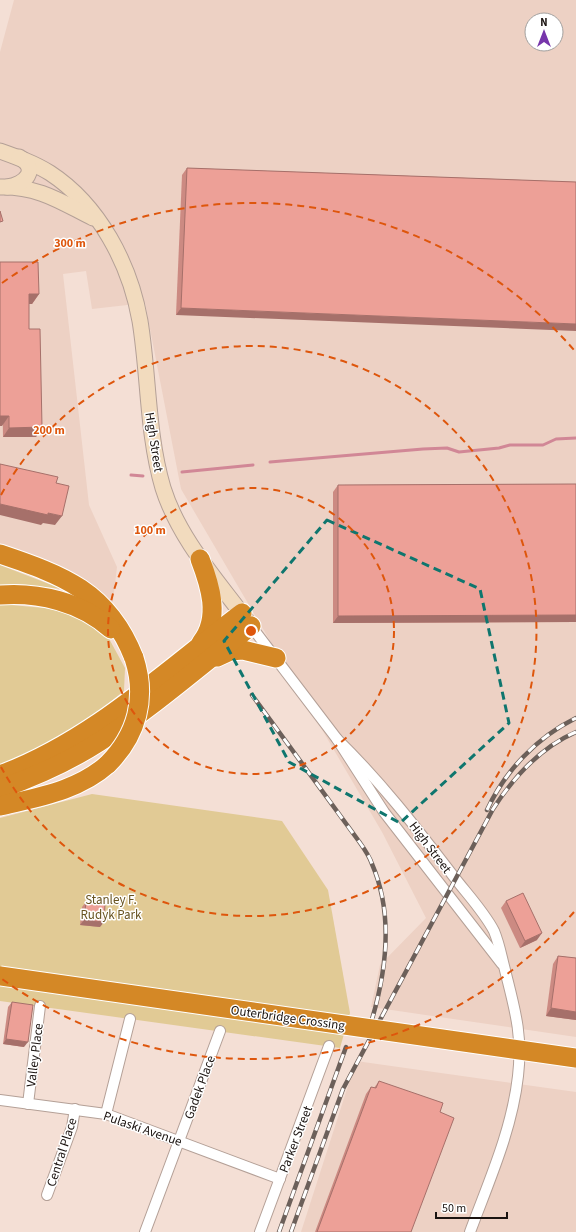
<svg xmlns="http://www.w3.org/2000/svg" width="576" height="1232" font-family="'Source Sans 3',sans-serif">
	<rect width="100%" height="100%" fill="#f4dfd5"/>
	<g fill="#edd1c4" fill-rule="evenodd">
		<path d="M 14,0 L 576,0 L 576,1037 L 371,1007 L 380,965 L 426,918 L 382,832 L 181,489 L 145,303 L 92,309 L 86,271 L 63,274 L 89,505 L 117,567 L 112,609 L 0,549 L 0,52 ZM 532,20 L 556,20 L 556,44 L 532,44 Z"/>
		<path d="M 356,1061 L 576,1092 L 576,1232 L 301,1232 Z"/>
	</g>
	<g fill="#e1ca95">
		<path d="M 0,565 L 62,589 L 18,584 L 0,585 Z"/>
		<path d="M 0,604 L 45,608 L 75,615 L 107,635 L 125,668 L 124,691 L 90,718 L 36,750 L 0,765 Z"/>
		<path d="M 92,794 L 282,821 L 328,890 L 350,1013 L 340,1048 L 0,1001 L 0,818 Z"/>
	</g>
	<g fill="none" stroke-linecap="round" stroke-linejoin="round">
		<g stroke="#d18796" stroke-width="3">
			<path d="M 270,462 L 423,449 L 447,448 L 459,452 L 499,448 L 510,445 L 543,445 L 556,439 L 576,438"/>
			<path d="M 182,472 L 253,465"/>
			<path d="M 131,475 L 143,476"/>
		</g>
		<g stroke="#b4a097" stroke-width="12">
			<g id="street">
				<path d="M 251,626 L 337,739 L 384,812 L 502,964"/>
				<path d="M 337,739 C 380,781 415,826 451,873 C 465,892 483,910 494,931 C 499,943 501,954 504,966 C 514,1007 523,1033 518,1076 C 512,1130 489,1181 470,1232"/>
				<path d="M 0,1100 L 106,1114 L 280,1179"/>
				<path d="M 28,1104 L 40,1006"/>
				<path d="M 106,1114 L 130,1019"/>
				<path d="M 47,1195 L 72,1127 L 75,1109"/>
				<path d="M 145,1232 L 220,1031"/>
				<path d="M 260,1232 L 329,1046"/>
			</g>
		</g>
		<g stroke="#b4a097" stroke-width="17">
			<g id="secondary">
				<path d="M 0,151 C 17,157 34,163 50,173 C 99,205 130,264 140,321 C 149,376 147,434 163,488 C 179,539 217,580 248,622"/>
				<path d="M 0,187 C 39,186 61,202 93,218"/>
				<path d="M 7,187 C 25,185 40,169 19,157"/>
			</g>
		</g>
		<g stroke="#fff" stroke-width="21">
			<g id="highway">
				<path d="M 0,554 C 62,575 108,591 134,658"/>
				<path d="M 200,559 C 210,585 221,618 201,643"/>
				<path d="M 0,595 C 39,592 81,602 111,629"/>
				<path d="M 217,657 L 230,651 L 243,650 L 276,658"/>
				<path d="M 0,775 C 92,741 164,672 242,613"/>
				<path d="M 0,789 C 34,777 68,762 99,742 C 152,708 201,665 251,626"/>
				<path d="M 0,806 C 38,797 78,791 108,764"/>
			</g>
		</g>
		<use href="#street" stroke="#fff" stroke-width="10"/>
		<use href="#secondary" stroke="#f2dbbe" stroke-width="15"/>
		<use href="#highway" stroke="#d48826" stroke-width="19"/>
		<g stroke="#6c605a" stroke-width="4.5">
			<g id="rail">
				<path d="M 252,695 L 358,840 C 363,847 369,855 372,864 C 395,917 386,976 369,1029"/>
				<path d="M 487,810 C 505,771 537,737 576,718"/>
				<path d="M 279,1232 L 346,1047"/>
				<path d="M 291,1232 L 343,1089 L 493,809 C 513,778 541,747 576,732"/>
			</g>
		</g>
		<use href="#rail" stroke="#fff" stroke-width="3" stroke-dasharray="9" stroke-linecap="butt"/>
		<g stroke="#fff" stroke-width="21" stroke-linecap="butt">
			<g id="highway-bridge">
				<path d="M 108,764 C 137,735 147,698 134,658"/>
				<path d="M 0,976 L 576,1058"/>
			</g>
		</g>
		<use href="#highway-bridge" stroke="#d48826" stroke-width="19"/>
	</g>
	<g fill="#cc8a82">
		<path d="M 187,168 L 576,182 L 176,315 L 182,175 Z"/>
		<path d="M 0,262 L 39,294 L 32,304 L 29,304 L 29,329 L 42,427 L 36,437 L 3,437 Z"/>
		<path d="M 576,484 L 576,622 L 333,623 L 333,492 L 338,485 Z"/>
		<path d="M 506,901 L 537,940 L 520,948 L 501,908 Z"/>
		<path d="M 86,902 L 100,927 L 80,925 L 82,907 Z"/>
		<path d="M 558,956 L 576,958 L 576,1020 L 546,1016 L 553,964 Z"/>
		<path d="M 12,1002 L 24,1047 L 3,1044 L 8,1007 Z"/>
		<path d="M 379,1081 L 440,1112 L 411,1232 L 315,1232 L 366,1094 L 371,1087 L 374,1088 Z"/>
	</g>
	<g fill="#a6706a">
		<path d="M 29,294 L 39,294 L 32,304 L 22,304 Z"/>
		<path d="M 181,308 L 576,324 L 576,331 L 176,315 Z"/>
		<path d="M 0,416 L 9,416 L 2,426 L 0,426 Z"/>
		<path d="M 42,427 L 36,437 L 3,437 L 9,428 Z"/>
		<path d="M 0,504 L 48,513 L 62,516 L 55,525 L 43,523 L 41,525 L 0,515 Z"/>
		<path d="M 576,615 L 576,622 L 333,623 L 338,616 Z"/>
		<path d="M 84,920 L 104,922 L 100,927 L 80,925 Z"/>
		<path d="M 542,933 L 537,940 L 520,948 L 525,941 Z"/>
		<path d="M 551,1008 L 576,1012 L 576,1020 L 546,1016 Z"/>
		<path d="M 6,1039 L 28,1042 L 24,1047 L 3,1044 Z"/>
	</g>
	<g fill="#eda097" stroke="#a6706a">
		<path d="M 187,168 L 576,182 L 576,324 L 181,308 Z"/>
		<path d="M 0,211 L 3,221 L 0,222 Z"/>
		<path d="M 0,262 L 38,262 L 39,294 L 29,294 L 29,329 L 40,329 L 42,427 L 9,428 L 9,416 L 0,416 Z"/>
		<path d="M 0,464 L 58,477 L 56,483 L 69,486 L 62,516 L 48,513 L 48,515 L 0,504 Z"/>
		<path d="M 576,484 L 576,615 L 338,616 L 338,485 Z"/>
		<path d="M 523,893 L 542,933 L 525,941 L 506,901 Z"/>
		<path d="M 86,902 L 105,904 L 104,922 L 84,920 Z"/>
		<path d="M 558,956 L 576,958 L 576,1012 L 551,1008 Z"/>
		<path d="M 12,1002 L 33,1005 L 28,1042 L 6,1039 Z"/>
		<path d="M 379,1081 L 443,1103 L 440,1112 L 454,1118 L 411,1232 L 317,1232 L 371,1087 L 376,1088 Z"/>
	</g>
	<path fill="none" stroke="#0f766e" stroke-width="3" stroke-dasharray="8 5" stroke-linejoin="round" d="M 327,520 L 480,589 L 509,723 L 400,823 L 289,762 L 224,641 Z"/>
	<g fill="none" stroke="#de560c" stroke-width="2" stroke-dasharray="7 5">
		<circle cx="251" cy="631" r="143"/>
		<path d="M1 495A285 285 0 1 1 1 767"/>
		<path d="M574 912A428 428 0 0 1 2 979M2 283A428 428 0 0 1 574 350"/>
	</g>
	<g text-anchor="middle" stroke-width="3" stroke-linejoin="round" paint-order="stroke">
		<g font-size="13" fill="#1a1310" stroke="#fff">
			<text transform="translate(155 442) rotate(81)" y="5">High Street</text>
			<text transform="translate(431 847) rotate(53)" y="5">High Street</text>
			<text transform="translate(288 1017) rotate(8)" y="5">Outerbridge Crossing</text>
			<text transform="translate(34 1055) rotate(-83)" y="5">Valley Place</text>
			<text transform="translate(199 1087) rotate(-70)" y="5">Gadek Place</text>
			<text transform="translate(143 1128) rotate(19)" y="5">Pulaski Avenue</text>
			<text transform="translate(295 1139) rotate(-69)" y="5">Parker Street</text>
			<text transform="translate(61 1152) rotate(-72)" y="5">Central Place</text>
		</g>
		<g font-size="13" fill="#685320" stroke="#fff">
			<text x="111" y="904">Stanley F.<tspan x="111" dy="15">Rudyk Park</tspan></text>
		</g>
	</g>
	<circle cx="251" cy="631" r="6" fill="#de560c" stroke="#fff" stroke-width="2"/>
	<g font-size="12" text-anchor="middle" font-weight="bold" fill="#de560c" stroke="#fff" stroke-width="3" stroke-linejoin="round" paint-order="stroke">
		<text x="70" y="247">300 m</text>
		<text x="49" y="434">200 m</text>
		<text x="150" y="534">100 m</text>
	</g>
	<g transform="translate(544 32)"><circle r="19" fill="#ffffff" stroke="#a3a19f"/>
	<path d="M0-3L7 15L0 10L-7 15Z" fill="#7736ab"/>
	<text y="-6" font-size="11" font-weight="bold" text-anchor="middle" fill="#1a1310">N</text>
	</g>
	<path d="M436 1212v6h71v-6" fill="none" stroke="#1a1310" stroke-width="2"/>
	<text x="442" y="1212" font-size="12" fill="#1a1310" stroke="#ffffff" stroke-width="3" paint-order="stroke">50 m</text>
</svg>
